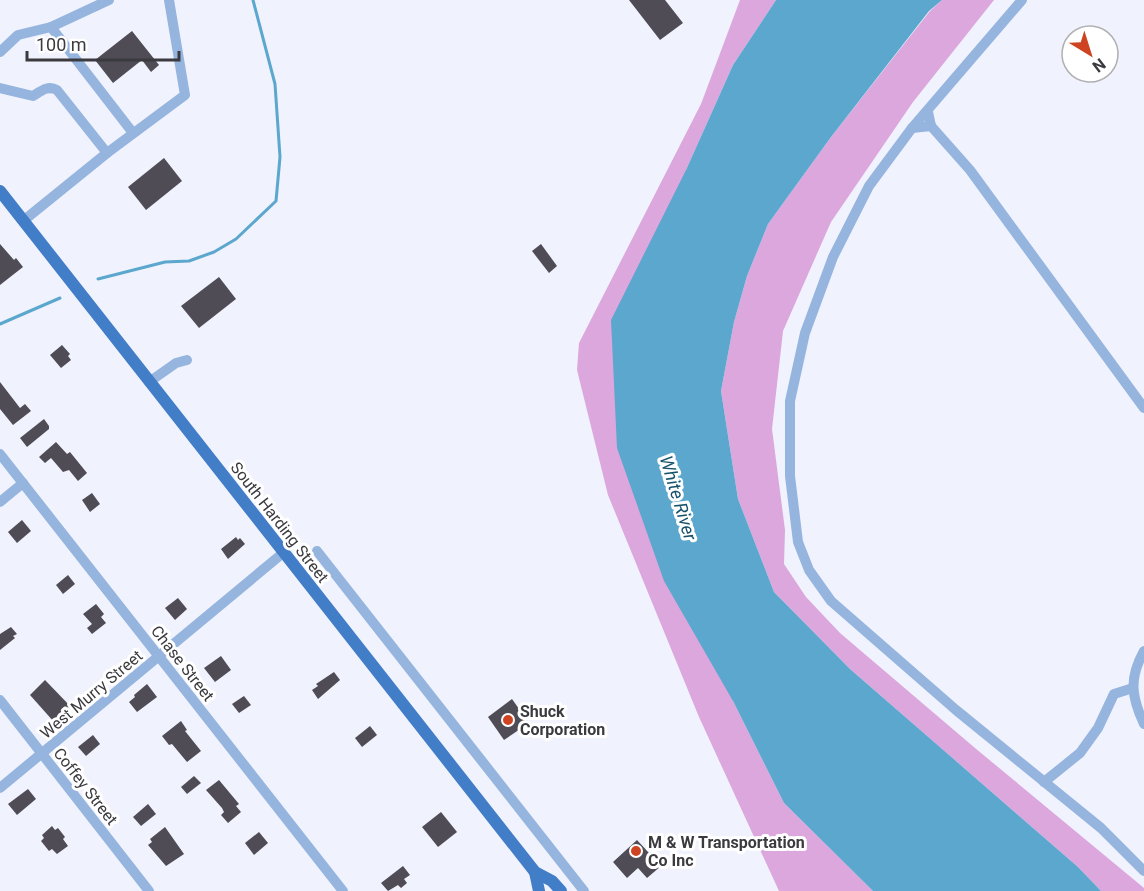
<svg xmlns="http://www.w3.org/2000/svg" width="1144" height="891" font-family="Roboto,sans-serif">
	<rect width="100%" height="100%" fill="#f0f2fd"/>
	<g fill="#dba7dd">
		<path d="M 740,0 L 776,0 L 733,65 L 686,170 L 733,701 L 784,803 L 873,891 L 779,891 L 699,717 L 608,495 L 577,370 L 579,343 L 701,104 Z"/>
		<path d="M 942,0 L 994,0 L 913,102 L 831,222 L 783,331 L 772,429 L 785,530 L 784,564 L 806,597 L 840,633 L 975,748 L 1144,888 L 1144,891 L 1101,891 L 1078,867 L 850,669 L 774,592 L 738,499 L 721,391 L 734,322 L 747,276 L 768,224 L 831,137 L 930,11 Z"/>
	</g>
	<path fill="#5ba7cd" d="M 776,0 L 942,0 L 929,11 L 831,137 L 768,224 L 747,276 L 734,322 L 721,391 L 738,499 L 774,592 L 850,669 L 1078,867 L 1101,891 L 873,891 L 784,803 L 733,701 L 664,581 L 617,448 L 611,320 L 686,170 L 733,65 Z"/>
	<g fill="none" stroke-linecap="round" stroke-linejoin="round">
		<g stroke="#5ba7cd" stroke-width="3">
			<path d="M 98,279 L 165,262 L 189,261 L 214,252 L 236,239 L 276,201 L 280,157 L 275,84 L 253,0"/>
			<path d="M 0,324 L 60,298"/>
		</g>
	</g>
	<g fill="#4f4c55">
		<path d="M 629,0 L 665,0 L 683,23 L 660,40 Z"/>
		<path d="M 132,31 L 159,65 L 151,72 L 142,60 L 113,83 L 95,60 Z"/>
		<path d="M 164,158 L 182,181 L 146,210 L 128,187 Z"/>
		<path d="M 0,244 L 14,260 L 16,258 L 23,267 L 0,285 Z"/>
		<path d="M 541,244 L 557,266 L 549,273 L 532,251 Z"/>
		<path d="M 219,277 L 236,299 L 199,328 L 181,306 Z"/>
		<path d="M 62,345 L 70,354 L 68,356 L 71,360 L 61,368 L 50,355 Z"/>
		<path d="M 0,382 L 20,408 L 25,404 L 31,411 L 13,425 L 0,409 Z"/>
		<path d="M 44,419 L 49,426 L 49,429 L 27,447 L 20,438 Z"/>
		<path d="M 56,442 L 67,454 L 70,452 L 87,473 L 78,481 L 69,470 L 63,472 L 51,458 L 45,463 L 39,457 Z"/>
		<path d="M 92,493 L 100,504 L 90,512 L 82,500 Z"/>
		<path d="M 22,520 L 31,531 L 17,543 L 8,532 Z"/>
		<path d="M 236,537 L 238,540 L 240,538 L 245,544 L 228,559 L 221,549 Z"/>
		<path d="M 68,575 L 75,584 L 63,594 L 56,585 Z"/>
		<path d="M 178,598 L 187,609 L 175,620 L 165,608 Z"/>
		<path d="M 96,604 L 104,614 L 101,617 L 106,623 L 92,634 L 87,628 L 92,624 L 83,614 Z"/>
		<path d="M 11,627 L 17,634 L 13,636 L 15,638 L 0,650 L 0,634 Z"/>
		<path d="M 221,656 L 231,670 L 215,682 L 204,668 Z"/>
		<path d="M 334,672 L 340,680 L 318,699 L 312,690 L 318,686 L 316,684 Z"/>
		<path d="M 45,680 L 72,708 L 54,722 L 30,695 Z"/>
		<path d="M 147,684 L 157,697 L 137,712 L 129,702 L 135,697 L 134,695 Z"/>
		<path d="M 244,696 L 251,705 L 239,713 L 232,704 Z"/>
		<path d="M 512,699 L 529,723 L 504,740 L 488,717 Z"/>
		<path d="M 181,721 L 187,730 L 185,731 L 201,751 L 187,762 L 172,744 L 169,745 L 162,736 Z"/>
		<path d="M 370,726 L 377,735 L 362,747 L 355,738 Z"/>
		<path d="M 93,735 L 100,744 L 86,756 L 78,747 Z"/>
		<path d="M 194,776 L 201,783 L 187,794 L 181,787 Z"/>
		<path d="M 219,780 L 239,804 L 236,806 L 241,812 L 228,823 L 221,815 L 224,812 L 222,808 L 206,790 Z"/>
		<path d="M 28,789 L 36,799 L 17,815 L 8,804 Z"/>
		<path d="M 148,804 L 156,814 L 141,826 L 133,817 Z"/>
		<path d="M 441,812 L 457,832 L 438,847 L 422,827 Z"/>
		<path d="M 52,826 L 55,830 L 58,828 L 65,837 L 63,839 L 68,846 L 57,854 L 52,849 L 49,851 L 41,841 L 44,838 L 42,835 Z"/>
		<path d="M 165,827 L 184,854 L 166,866 L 148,845 L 152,842 L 150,839 Z"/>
		<path d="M 259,832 L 268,843 L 254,855 L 245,843 Z"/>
		<path d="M 637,840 L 661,866 L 647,878 L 638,868 L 627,878 L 613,862 Z"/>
		<path d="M 403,866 L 410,875 L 404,879 L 407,883 L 401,888 L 398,885 L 388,891 L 381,883 Z"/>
	</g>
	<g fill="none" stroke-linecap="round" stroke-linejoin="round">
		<g stroke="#95b4de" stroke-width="10">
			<path d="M 51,27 L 133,133"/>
			<path d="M 0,52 L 18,35 L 51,27 L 109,0"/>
			<path d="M 0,88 L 33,96 C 41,91 48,85 57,90 L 107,153"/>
			<path d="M 928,112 L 931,126 L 912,128 L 1022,0"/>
			<path d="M 931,126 L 970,170 L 1144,408"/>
			<path d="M 912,128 L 869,186 L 833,257 L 805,333 L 790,401 L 790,476 L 798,542 L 809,570 L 831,601 L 956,710 L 1101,828 L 1144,871"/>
			<path d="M 23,221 L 107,153 L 185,95 L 169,0"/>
			<path d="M 149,382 L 176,363 L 187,360"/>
			<path d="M 0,454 L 343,891"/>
			<path d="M 0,502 L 23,483"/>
			<path d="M 317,551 L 584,891"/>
			<path d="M 1144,651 C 1129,678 1131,696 1144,724"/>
			<path d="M 0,700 L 149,891"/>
			<path d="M 1044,782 L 1080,753 L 1098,728 L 1114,694 L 1133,688"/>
			<path d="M 0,788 L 283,553"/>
		</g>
		<g stroke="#427dc8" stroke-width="12">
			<path d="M 0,191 L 535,872 L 552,881 L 561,891"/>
			<path d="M 535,872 L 539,891"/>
		</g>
	</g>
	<g fill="#ce4422" stroke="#fff" stroke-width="2">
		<circle cx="508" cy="720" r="6"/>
		<circle cx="636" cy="851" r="6"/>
	</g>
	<g text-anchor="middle" stroke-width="6" stroke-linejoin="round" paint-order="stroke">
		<g font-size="16" fill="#3a3a3f" stroke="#fff">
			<text transform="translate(280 522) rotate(52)" y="6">South Harding Street</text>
			<text transform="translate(183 663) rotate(52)" y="6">Chase Street</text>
			<text transform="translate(91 694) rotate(-40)" y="6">West Murry Street</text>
			<text transform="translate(86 786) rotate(52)" y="6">Coffey Street</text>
		</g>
		<g font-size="16" font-weight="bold" fill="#3a3a3f" stroke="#fff" text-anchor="start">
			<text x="520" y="717">Shuck<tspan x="520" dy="18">Corporation</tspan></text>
			<text x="648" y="848">M &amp; W Transportation<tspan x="648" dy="18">Co Inc</tspan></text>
		</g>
		<g font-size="18" font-style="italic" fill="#16526d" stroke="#fff">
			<text transform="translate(678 498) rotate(73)" y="6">White River</text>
		</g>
	</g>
	<g transform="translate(1090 54) rotate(142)"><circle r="28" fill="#ffffff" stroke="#b0b0b2" stroke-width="1.5"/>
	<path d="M0-4.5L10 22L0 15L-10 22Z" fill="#ce4422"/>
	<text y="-9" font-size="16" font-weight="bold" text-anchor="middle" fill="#3a3a3f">N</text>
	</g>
	<path d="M27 51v9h152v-9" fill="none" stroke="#3a3a3f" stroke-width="3"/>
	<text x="36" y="51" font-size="18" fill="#3a3a3f" stroke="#ffffff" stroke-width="4.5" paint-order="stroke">100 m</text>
</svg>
